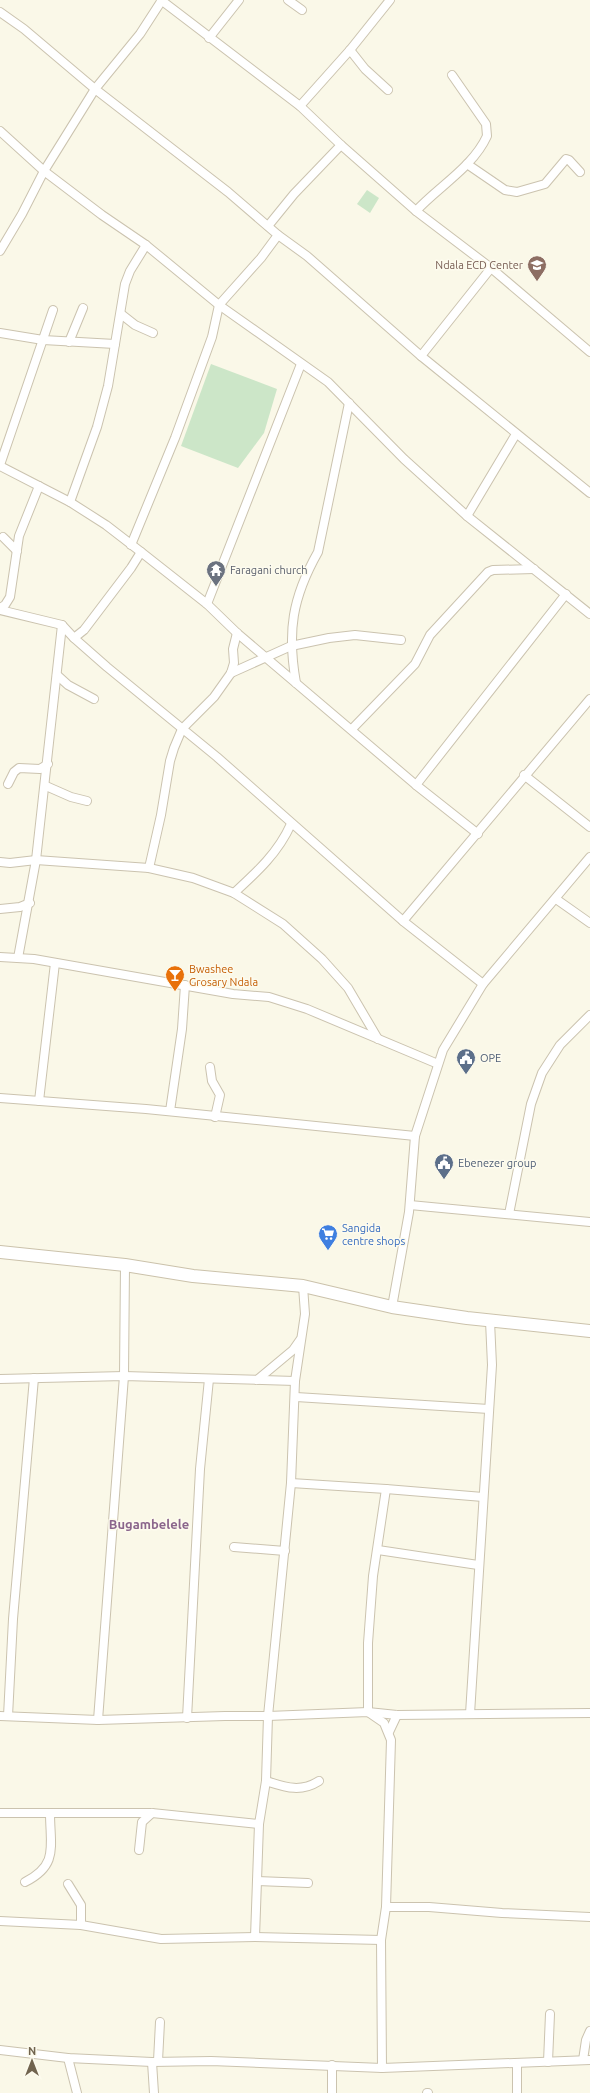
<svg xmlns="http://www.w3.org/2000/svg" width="590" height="2093" font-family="Ubuntu,sans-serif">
	<rect width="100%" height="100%" fill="#faf8e8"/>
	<g fill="#cce6c8">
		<path d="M 367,190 L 379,198 L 370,213 L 357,204 Z"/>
		<path d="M 211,364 L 277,389 L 264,433 L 238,468 L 181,446 Z"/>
	</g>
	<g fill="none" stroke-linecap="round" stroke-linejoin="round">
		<g stroke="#cbc3af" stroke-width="10">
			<g id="street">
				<path d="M 161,0 L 300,106 L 341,145 L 416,211 L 491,268 L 590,352"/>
				<path d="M 288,0 L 302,10"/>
				<path d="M 0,12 L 24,29 L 95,89 L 44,171 L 22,214 L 0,251"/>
				<path d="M 209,38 L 239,0"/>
				<path d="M 350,50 L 365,69 L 388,90"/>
				<path d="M 300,106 L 350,50 L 390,0"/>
				<path d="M 0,131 L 44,171 L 102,215 L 146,245 L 219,305 L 328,382 L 404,459 L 467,516 L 590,614"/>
				<path d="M 467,164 L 505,190 L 517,192 L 545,184 L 566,159 L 569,160 L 580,172"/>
				<path d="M 416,211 C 438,187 473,167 487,136 L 486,124 L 452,75"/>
				<path d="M 268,226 L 294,194 L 341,145"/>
				<path d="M 278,235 L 307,256 L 421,356"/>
				<path d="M 491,268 L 421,356 L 590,493"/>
				<path d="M 121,314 L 135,325 L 153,333"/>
				<path d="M 0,333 L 43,340 L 115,344"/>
				<path d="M 69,342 L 83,308"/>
				<path d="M 0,465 L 53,310"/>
				<path d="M 0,466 L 70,502 L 106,525 L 141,552 L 207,604 L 237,633 L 416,785 L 478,834"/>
				<path d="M 70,502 L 97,427 L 108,386 L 125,284 L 130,271 L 146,245"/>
				<path d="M 467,516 L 516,434"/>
				<path d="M 3,537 L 17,551"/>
				<path d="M 131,545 L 175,438 L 212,337 L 219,305 L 261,258 L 278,235 L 228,192 L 95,89 L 140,34 L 162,0"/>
				<path d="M 207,604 L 301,364"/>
				<path d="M 0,608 L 5,605 L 10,597 L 19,536 L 39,486"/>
				<path d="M 0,610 L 62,625 L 74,638 L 107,667 L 217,757 L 403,921 L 483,984"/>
				<path d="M 74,638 L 84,630 L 131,568 L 141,552"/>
				<path d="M 231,673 L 291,646 L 329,638 L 355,635 L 401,640"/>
				<path d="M 57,675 L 68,685 L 94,699"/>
				<path d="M 296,683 C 287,632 292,598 318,552 L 349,403"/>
				<path d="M 352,729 L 415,664 L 430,635 L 488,572 L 493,570 L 534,569"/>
				<path d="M 524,775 L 590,827"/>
				<path d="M 8,784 L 14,772 L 19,768 L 40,769 L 48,764"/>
				<path d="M 416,785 L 566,594"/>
				<path d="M 46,786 L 71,797 L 87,801"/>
				<path d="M 0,862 L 10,863 L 36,860 L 149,868 L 193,878 L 234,893 L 283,924 L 322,959 L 348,988 L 378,1039"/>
				<path d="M 149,868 L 161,815 L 170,761 L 174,748 L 182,729 L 214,697 L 231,673 L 234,663 L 233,649 L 237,633"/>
				<path d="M 234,893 C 257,872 278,853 291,824"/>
				<path d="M 556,899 L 590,923"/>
				<path d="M 0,909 L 20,907 L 30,903"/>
				<path d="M 403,921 L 590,699"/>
				<path d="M 0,957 L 34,959 L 233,994 L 269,997 L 307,1009 L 438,1064"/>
				<path d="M 18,958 L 36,860 L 62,625"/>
				<path d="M 210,1067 L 212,1081 L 220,1095 L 215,1117"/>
				<path d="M 0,1098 L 146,1109 L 415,1136"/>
				<path d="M 39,1101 L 55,963"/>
				<path d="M 170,1111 L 182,1029 L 185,985"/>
				<path d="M 410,1205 L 590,1222"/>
				<path d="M 509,1214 L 531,1104 L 542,1073 L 560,1045 L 590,1015"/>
				<path d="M 392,1307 L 409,1212 L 415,1136 L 443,1050 L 483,984 L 590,857"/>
				<path d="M 0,1379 L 124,1376 L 295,1381"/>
				<path d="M 257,1380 L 293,1350 L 300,1340"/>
				<path d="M 296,1397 L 489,1409"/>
				<path d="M 291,1483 L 386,1489 L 373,1576 L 368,1643 L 368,1712 L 384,1723 L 391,1740 L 386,1907 L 381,1940 L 382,2068"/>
				<path d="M 386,1489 L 483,1497"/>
				<path d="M 234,1547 L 285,1551"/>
				<path d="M 378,1550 L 478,1565"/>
				<path d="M 470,1714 L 492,1365 L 490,1321"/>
				<path d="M 0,1716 L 98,1720 L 225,1716 L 268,1716 L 368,1712 L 397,1715 L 590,1713"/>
				<path d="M 8,1716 L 13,1619 L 34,1378"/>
				<path d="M 187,1718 L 200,1469 L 209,1379"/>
				<path d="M 98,1720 L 124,1376 L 125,1265"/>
				<path d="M 389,1732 L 397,1715"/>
				<path d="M 266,1781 C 285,1787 300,1793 319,1781"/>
				<path d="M 0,1813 L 152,1813 L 259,1824 L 266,1781 L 268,1716 L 291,1483 L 295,1381 L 305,1314 L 303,1286"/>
				<path d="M 139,1850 L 142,1822 L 152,1813"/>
				<path d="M 257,1881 L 308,1883"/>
				<path d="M 25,1882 C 59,1865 50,1846 50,1813"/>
				<path d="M 68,1884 L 81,1905 L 81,1925"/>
				<path d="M 386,1907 L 429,1907 L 502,1913 L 590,1917"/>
				<path d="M 0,1921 L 81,1925 L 161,1939 L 255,1937 L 381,1940"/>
				<path d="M 255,1937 L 259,1824"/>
				<path d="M 0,2050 L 68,2058 L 152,2062 L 211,2061 L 382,2068 L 590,2060"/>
				<path d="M 68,2058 L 77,2093"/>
				<path d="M 583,2060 L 586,2040 L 590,2031"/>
				<path d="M 158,2061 L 160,2022"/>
				<path d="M 152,2062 L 154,2093"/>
				<path d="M 548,2062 L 550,2014"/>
				<path d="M 332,2093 L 332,2065"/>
				<path d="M 427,2093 L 428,2093"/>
				<path d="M 517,2093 L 517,2063"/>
			</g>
		</g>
		<g stroke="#cbc2ab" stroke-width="14">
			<path id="secondary" d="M 0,1252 L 125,1265 L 193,1276 L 303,1286 L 392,1307 L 467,1318 L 590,1331"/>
		</g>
		<use href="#street" stroke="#fff" stroke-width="8"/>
		<use href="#secondary" stroke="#fff" stroke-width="12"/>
	</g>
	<defs>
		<g id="school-pin" transform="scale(1)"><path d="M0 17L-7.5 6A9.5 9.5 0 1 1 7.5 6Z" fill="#8d6e63" stroke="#fdfbee"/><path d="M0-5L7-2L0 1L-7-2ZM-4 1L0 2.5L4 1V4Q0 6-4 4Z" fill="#fff"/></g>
		<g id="temple-pin" transform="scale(1)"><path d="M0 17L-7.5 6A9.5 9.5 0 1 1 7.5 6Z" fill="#6b7280" stroke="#fdfbee"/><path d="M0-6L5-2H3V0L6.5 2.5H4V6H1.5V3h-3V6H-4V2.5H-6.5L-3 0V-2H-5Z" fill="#fff"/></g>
		<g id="bar-pin" transform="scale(1)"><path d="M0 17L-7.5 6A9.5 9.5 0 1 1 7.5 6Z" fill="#e8710a" stroke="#fdfbee"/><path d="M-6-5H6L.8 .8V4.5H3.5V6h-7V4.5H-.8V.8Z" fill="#fff"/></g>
		<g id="civic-pin" transform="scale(1)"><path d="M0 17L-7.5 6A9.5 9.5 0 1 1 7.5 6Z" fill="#5c6f8a" stroke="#fdfbee"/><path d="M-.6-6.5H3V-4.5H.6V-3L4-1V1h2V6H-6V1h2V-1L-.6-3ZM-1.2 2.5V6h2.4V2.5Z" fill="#fff"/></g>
		<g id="supermarket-pin" transform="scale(1)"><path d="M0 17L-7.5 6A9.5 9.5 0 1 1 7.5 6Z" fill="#3f7fe0" stroke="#fdfbee"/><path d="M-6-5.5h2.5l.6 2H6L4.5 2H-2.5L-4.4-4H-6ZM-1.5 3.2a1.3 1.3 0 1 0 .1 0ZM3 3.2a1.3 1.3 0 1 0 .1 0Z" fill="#fff"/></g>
	</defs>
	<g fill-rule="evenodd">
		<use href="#school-pin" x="537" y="265"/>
		<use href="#temple-pin" x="216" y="570"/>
		<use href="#bar-pin" x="175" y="975"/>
		<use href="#civic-pin" x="466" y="1058"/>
		<use href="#civic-pin" x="444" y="1163"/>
		<use href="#supermarket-pin" x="328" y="1234"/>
	</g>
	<g text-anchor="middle" stroke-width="3" stroke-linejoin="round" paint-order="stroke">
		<g font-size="11" fill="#785e54" stroke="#fdfbee" text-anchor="end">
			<text x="523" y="269">Ndala ECD Center</text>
		</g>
		<g font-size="11" fill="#5b616d" stroke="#fdfbee" text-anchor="start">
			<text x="230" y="574">Faragani church</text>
		</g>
		<g font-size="11" fill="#c56008" stroke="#fdfbee" text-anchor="start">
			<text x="189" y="973">Bwashee<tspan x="189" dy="13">Grosary Ndala</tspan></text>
		</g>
		<g font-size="11" fill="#4e5e75" stroke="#fdfbee" text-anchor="start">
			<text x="480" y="1062">OPE</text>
			<text x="458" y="1167">Ebenezer group</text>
		</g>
		<g font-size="11" fill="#366cbe" stroke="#fdfbee" text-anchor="start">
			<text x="342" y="1232">Sangida<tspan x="342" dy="13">centre shops</tspan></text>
		</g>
		<g font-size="13" font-weight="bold" fill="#8b668c" stroke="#fdfbee">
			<text x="149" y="1529">Bugambelele</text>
		</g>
	</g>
	<g transform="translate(32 2061)" stroke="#fdfbee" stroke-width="3" paint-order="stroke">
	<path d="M0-3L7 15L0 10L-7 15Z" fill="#71644f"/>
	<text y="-6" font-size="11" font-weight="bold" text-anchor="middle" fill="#71644f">N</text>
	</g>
</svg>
